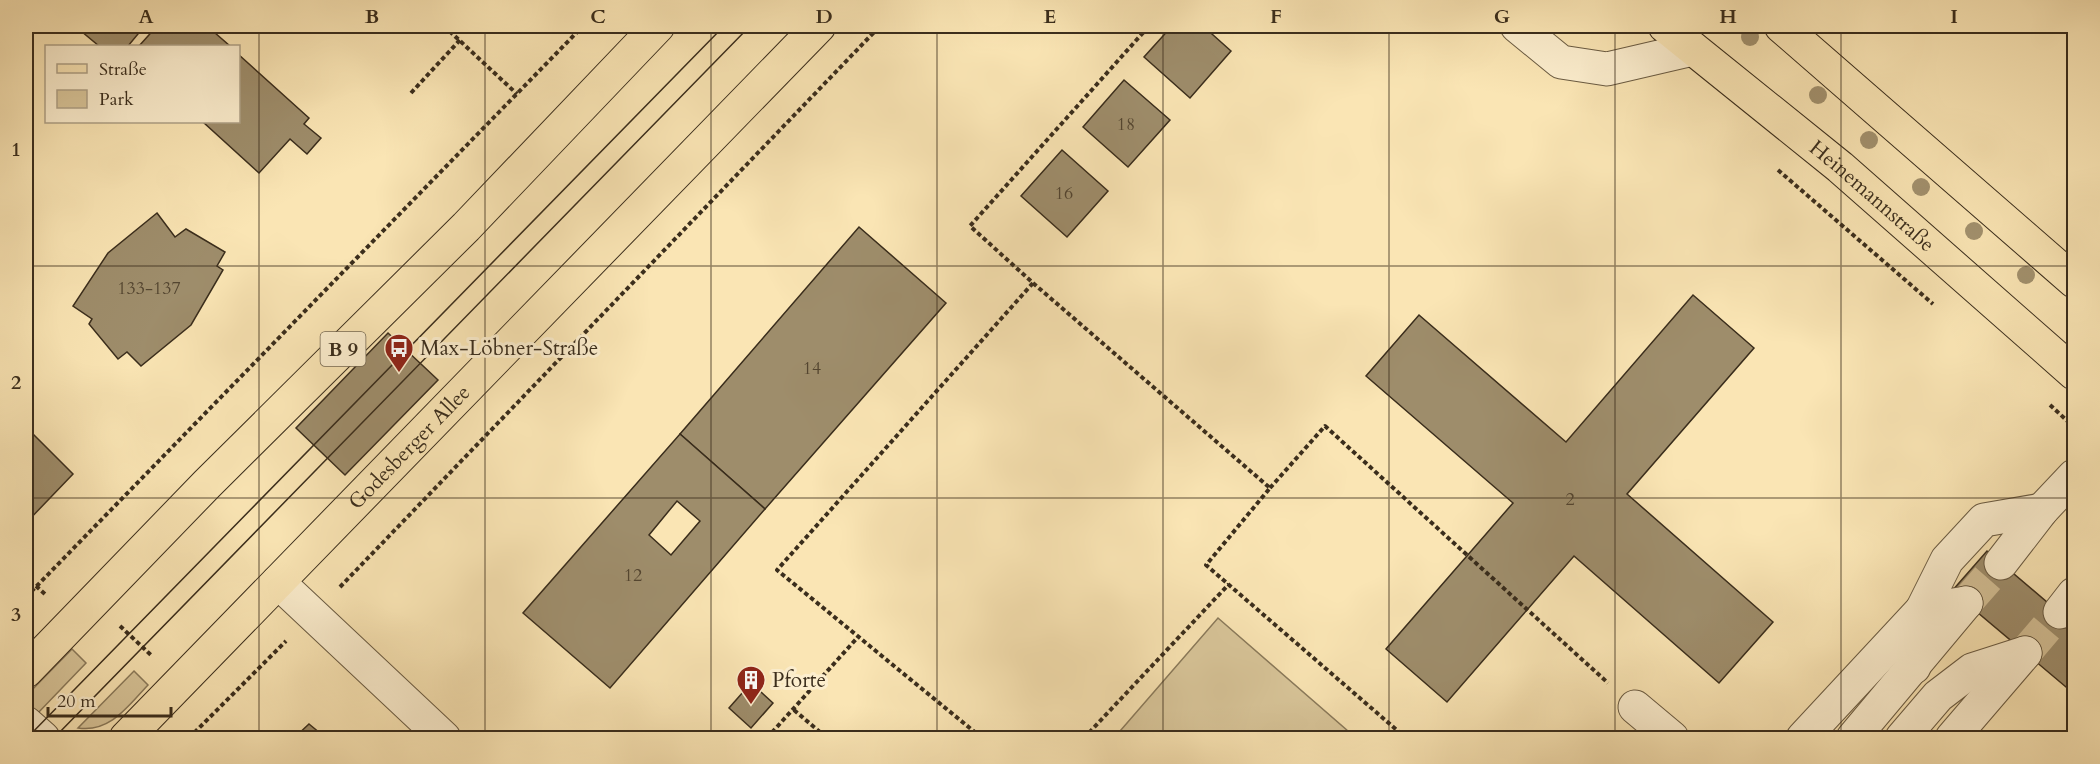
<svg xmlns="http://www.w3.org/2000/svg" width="2100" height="764" font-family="Cardo,serif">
	<rect width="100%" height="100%" fill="#fae5b4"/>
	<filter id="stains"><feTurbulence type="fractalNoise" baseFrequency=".00333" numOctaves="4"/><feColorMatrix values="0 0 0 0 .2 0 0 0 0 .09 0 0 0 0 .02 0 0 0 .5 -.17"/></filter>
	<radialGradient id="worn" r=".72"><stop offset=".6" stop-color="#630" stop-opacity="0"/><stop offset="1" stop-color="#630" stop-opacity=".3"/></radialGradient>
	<g fill="#d9c69a" stroke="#8a7a5b" stroke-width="1.5">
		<path d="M 1218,618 L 1356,738 L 1114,738 Z"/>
		<path d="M 72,649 L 86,663 L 38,713 L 26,701 L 26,696 Z"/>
		<path d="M 134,671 L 148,685 C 128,706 110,733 78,728 Z"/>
	</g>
	<g fill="#9e8d6b" stroke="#3a2d1c" stroke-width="1.5" fill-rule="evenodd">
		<path d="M 75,26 L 140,26 L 143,28 L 128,46 L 99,46 Z"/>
		<path d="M 157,26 L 207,26 L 230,46 L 139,46 Z"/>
		<path d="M 1172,26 L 1203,26 L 1231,51 L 1190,98 L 1144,57 Z"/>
		<path d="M 238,54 L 309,118 L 304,124 L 321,138 L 307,154 L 290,139 L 259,173 L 203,122 L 238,122 Z"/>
		<path d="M 1124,80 L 1170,120 L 1128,167 L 1083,127 Z"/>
		<path d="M 1062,150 L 1108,191 L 1067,237 L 1021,196 Z"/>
		<path d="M 157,213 L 175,237 L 186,229 L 225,252 L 217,266 L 223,270 L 191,325 L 141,366 L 127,352 L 118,359 L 89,324 L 92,319 L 73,306 L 108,253 Z"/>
		<path d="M 859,227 L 946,303 L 765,509 L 680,434 Z"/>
		<path d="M 1693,295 L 1754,348 L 1627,494 L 1773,622 L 1719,683 L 1574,556 L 1447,702 L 1386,649 L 1513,503 L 1366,376 L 1419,315 L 1566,442 Z"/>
		<path d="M 388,333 L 438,380 L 345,475 L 296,428 Z"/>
		<path d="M 26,427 L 73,474 L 26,523 Z"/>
		<path d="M 680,434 L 765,509 L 610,688 L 523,613 ZM 677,501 L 700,521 L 671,555 L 649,535 Z"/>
		<path d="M 1987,551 L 2074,625 L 2074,677 L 2066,687 L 1952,591 Z"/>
		<path d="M 751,683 L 773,703 L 751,728 L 729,708 Z"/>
		<path d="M 309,724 L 326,738 L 294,738 Z"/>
	</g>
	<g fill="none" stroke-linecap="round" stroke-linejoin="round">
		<g stroke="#d4c096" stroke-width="33" stroke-dasharray="33 16" stroke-linecap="butt">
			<path d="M 1966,603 L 2001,563"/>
			<path d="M 2025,653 L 2060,612"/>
		</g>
		<g stroke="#6a5b42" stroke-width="35">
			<g id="minor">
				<path d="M 1517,26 L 1561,62 L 1607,69 L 1693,49"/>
				<path d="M 2001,563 L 2042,510 L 2074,476"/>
				<path d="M 278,582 L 444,738"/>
				<path d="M 2060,612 L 2074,594"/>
				<path d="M 1914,667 L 1922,610 L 1947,560 L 1984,520 L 2042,510"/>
				<path d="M 1635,707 L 1672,738"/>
				<path d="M 26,723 L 43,738"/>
				<path d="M 1803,738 L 1922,610 L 1966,603"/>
				<path d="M 1853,738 L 1966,603"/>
				<path d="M 1902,738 L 1938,696 L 1972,670 L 2025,653"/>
				<path d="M 1952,738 L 2025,653"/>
			</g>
		</g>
		<g stroke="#3a2d1c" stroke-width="35">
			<g id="major">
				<path id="s1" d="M 1665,26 L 1840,167 L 2074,373"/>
				<path d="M 1781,26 L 2074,281"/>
				<path d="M 26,671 L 207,484 L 466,227 L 658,26"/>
				<path id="s2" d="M 126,738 L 819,26"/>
			</g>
		</g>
		<g stroke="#3a2d1c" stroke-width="4" stroke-dasharray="4.5 3" stroke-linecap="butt">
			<path d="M 444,26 L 517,94"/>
			<path d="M 411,93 L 460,40"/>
			<path d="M 1778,170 L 1933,304"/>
			<path d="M 1033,283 L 1270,488 L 1206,565 L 1406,738"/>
			<path d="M 2050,405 L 2074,427"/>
			<path d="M 1270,488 L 1325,426 L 1608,683"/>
			<path d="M 36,586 L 47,596"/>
			<path d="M 340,587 L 880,26"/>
			<path d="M 26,597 L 583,26"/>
			<path d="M 120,626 L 152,656"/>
			<path d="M 794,710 L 827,738"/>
			<path d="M 189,738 L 286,641"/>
			<path d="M 767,738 L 858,637"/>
			<path d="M 982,738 L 777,570 L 1033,283 L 970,226 L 1149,26"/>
			<path d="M 1084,738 L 1229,584"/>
		</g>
		<use href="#minor" stroke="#fceece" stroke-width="33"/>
		<use href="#major" stroke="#fae5b4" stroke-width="33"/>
		<g stroke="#3a2d1c" stroke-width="1.5">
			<path d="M 27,738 L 724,26"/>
			<path d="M 54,738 L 750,26"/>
		</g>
	</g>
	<g fill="#a2916e">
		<circle cx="1750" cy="37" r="9"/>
		<circle cx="1818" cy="95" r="9"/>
		<circle cx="1869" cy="140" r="9"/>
		<circle cx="1921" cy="187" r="9"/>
		<circle cx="1974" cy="231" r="9"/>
		<circle cx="2026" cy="275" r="9"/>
	</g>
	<path fill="none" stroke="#3a2d1c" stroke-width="1.5" stroke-opacity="0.55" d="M 259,26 L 259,738M 485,26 L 485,738M 711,26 L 711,738M 937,26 L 937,738M 1163,26 L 1163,738M 1389,26 L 1389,738M 1615,26 L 1615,738M 1841,26 L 1841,738M 26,266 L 2074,266M 26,498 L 2074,498"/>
	<defs>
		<g id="bus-pin" transform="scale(1.5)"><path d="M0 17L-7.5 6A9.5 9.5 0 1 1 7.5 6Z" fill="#8f2418" stroke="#fceece"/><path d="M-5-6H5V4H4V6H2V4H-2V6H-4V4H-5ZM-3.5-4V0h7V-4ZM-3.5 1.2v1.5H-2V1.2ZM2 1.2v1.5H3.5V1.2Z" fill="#fff"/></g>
		<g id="building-pin" transform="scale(1.5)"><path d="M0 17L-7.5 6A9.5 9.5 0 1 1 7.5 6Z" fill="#8f2418" stroke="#fceece"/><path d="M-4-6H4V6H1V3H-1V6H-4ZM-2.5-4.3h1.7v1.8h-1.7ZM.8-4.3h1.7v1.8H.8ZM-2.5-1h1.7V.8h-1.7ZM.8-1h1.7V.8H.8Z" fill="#fff"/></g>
	</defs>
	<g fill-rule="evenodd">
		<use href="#bus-pin" x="399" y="348"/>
		<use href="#building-pin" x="751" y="680"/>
	</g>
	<g text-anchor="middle" stroke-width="6" stroke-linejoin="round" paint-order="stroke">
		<g font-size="18" fill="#534530">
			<text x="1126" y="130">18</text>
			<text x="1064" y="199">16</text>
			<text x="149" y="294">133-137</text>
			<text x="812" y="374">14</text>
			<text x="1570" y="505">2</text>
			<text x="633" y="581">12</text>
		</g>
		<rect fill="#fceece" stroke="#746751" stroke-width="1.5" x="320.5" y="332" width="45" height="34" rx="4.5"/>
		<g font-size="20" font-weight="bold" fill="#3a2d1c">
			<text x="343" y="356">B 9</text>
		</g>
		<g font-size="21" fill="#3a2d1c" stroke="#fceece">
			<text dy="7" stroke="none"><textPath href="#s1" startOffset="268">Heinemannstraße</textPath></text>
			<text dy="7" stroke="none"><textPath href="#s2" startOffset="406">Godesberger Allee</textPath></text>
		</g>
		<g font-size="21" fill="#3a2d1c" stroke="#fceece" text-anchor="start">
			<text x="420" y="355">Max-Löbner-Straße</text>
			<text x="772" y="687">Pforte</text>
		</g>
	</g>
	<rect width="2100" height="764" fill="none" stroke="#fae5b4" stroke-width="66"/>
	<rect x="45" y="45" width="195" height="78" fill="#fceece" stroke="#aea187" stroke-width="1.5"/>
	<rect x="57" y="64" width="30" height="9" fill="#fae5b4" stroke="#aea187" stroke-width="1.5"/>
	<text x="99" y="75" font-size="18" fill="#3a2d1c">Straße</text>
	<rect x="57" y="90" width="30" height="18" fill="#d9c69a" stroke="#aea187" stroke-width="1.5"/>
	<text x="99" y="105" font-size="18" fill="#3a2d1c">Park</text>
	<path d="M48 707v9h123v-9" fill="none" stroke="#3a2d1c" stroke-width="3"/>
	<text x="57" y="707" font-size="18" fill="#3a2d1c" stroke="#fceece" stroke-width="4.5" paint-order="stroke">20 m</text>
	<rect x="33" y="33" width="2034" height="698" fill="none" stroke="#3a2d1c" stroke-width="2"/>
	<g font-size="20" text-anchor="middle" font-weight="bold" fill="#3a2d1c">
		<text x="146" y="23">A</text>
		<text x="372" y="23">B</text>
		<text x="598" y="23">C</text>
		<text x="824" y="23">D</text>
		<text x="1050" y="23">E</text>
		<text x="1276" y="23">F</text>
		<text x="1502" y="23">G</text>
		<text x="1728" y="23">H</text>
		<text x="1954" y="23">I</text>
		<text x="16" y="156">1</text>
		<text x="16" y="389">2</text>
		<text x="16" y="621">3</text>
	</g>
	<rect width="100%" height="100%" filter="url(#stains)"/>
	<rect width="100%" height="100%" fill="url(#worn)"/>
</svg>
